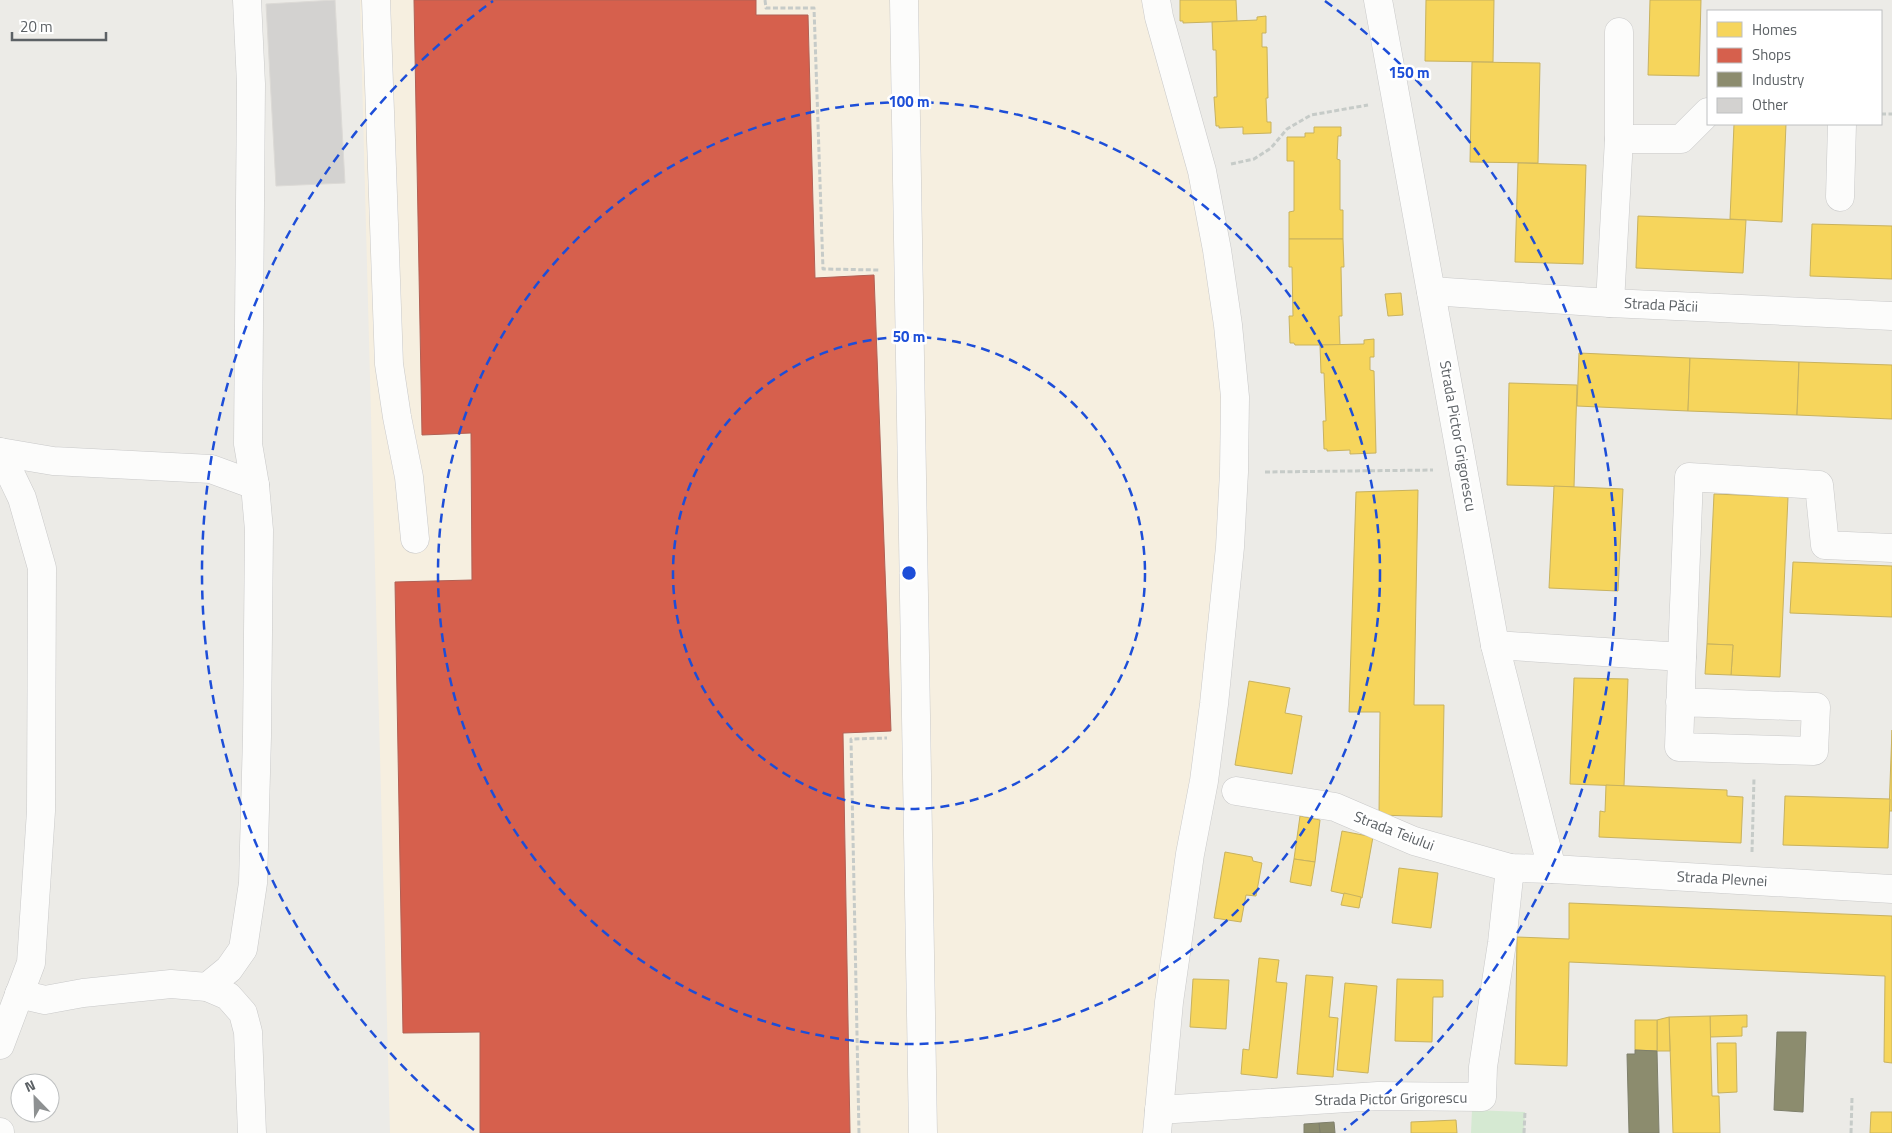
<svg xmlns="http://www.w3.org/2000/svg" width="1892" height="1133" font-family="'Titillium Web',sans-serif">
	<rect width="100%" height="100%" fill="#ecebe7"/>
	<path fill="#f6efe0" d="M 360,0 L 1160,0 L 1235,360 L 1166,1133 L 390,1133 Z"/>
	<path fill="#d5e9d2" d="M 1472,1110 L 1525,1112 L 1524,1133 L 1471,1133 Z"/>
	<g fill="#f6d55c" stroke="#c8b25f">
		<path d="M 1180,0 L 1236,0 L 1237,21 L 1183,23 L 1183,21 L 1180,21 Z"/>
		<path d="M 1426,0 L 1494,0 L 1493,62 L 1425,61 Z"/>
		<path d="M 1650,0 L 1701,0 L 1699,76 L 1648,75 Z"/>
		<path d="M 1266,16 L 1266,33 L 1262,33 L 1262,47 L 1267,47 L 1268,98 L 1266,98 L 1267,122 L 1271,122 L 1271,133 L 1243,134 L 1243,127 L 1219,128 L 1219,126 L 1216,126 L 1214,97 L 1217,97 L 1216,50 L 1213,50 L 1212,22 L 1257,20 L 1257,17 Z"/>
		<path d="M 1472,62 L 1540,63 L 1538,163 L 1470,162 Z"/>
		<path d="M 1734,124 L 1786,124 L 1782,222 L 1730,219 Z"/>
		<path d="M 1314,127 L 1341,127 L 1341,136 L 1338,136 L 1337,159 L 1340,160 L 1340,210 L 1343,210 L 1343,239 L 1289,239 L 1289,212 L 1294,211 L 1294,161 L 1287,161 L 1287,137 L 1305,137 L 1305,133 L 1314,133 Z"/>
		<path d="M 1518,163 L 1586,165 L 1583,264 L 1515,262 Z"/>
		<path d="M 1638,216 L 1746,220 L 1743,273 L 1636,268 Z"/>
		<path d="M 1812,224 L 1892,226 L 1892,279 L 1810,276 Z"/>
		<path d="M 1289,239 L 1343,239 L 1344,267 L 1341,267 L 1342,316 L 1339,316 L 1340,345 L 1295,345 L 1294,343 L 1290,343 L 1289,316 L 1293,316 L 1292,267 L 1289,267 Z"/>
		<path d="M 1401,293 L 1403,315 L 1388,316 L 1385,294 Z"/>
		<path d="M 1374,339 L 1374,357 L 1370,357 L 1370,370 L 1374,371 L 1376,453 L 1350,454 L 1350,450 L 1327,451 L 1327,449 L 1324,449 L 1323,421 L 1326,421 L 1324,373 L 1321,373 L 1320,345 L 1364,344 L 1364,340 Z"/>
		<path d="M 1579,353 L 1690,358 L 1688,411 L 1577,406 Z"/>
		<path d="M 1690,358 L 1799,362 L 1797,415 L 1688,411 Z"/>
		<path d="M 1799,362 L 1892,365 L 1892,419 L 1797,415 Z"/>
		<path d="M 1509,383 L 1577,385 L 1574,487 L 1507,485 Z"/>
		<path d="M 1554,486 L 1623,489 L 1618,591 L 1549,588 Z"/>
		<path d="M 1418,490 L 1414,705 L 1444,705 L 1442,817 L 1379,815 L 1380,712 L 1349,712 L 1356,492 Z"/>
		<path d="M 1714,494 L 1788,497 L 1780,677 L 1731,675 L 1733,645 L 1707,644 Z"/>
		<path d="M 1793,562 L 1892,566 L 1892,617 L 1790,613 Z"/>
		<path d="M 1707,644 L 1733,645 L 1731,675 L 1705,674 Z"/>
		<path d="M 1574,678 L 1628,679 L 1624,786 L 1570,784 Z"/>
		<path d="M 1249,681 L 1290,688 L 1285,713 L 1302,716 L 1292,774 L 1235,765 Z"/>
		<path d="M 1892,730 L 1892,811 L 1889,811 Z"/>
		<path d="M 1606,785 L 1727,790 L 1727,796 L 1743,797 L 1741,843 L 1599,837 L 1600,811 L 1605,812 Z"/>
		<path d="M 1785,796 L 1890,799 L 1888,848 L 1783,845 Z"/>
		<path d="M 1300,816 L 1320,820 L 1315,862 L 1294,859 Z"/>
		<path d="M 1342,831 L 1373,837 L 1362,898 L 1331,891 Z"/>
		<path d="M 1225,852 L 1252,857 L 1253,861 L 1262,863 L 1256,896 L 1246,895 L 1241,922 L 1214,918 Z"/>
		<path d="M 1294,859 L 1315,862 L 1311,886 L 1290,882 Z"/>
		<path d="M 1399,868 L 1438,873 L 1431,928 L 1392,923 Z"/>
		<path d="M 1344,893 L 1361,897 L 1359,908 L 1341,905 Z"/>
		<path d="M 1569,903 L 1892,916 L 1892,1063 L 1884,1062 L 1885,976 L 1569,962 L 1567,1066 L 1515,1064 L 1517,937 L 1569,939 Z"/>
		<path d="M 1259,958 L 1279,960 L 1276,982 L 1287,983 L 1277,1078 L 1241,1074 L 1243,1049 L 1249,1050 Z"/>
		<path d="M 1306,975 L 1333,977 L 1329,1017 L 1338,1018 L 1333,1077 L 1297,1074 Z"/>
		<path d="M 1193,979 L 1229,980 L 1226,1029 L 1190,1027 Z"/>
		<path d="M 1397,979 L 1443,980 L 1443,997 L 1433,997 L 1432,1042 L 1395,1041 Z"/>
		<path d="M 1345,983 L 1377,986 L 1368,1073 L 1337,1070 Z"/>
		<path d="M 1747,1015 L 1747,1027 L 1742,1027 L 1742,1036 L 1710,1037 L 1710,1016 Z"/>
		<path d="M 1710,1016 L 1712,1096 L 1719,1096 L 1720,1133 L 1673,1133 L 1669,1017 Z"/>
		<path d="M 1669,1017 L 1670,1051 L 1657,1051 L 1657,1020 Z"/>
		<path d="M 1635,1020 L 1657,1020 L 1657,1051 L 1635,1050 Z"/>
		<path d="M 1717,1043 L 1736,1043 L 1737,1092 L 1718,1093 Z"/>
		<path d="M 1871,1112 L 1892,1112 L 1892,1133 L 1870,1133 Z"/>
		<path d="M 1456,1120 L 1457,1133 L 1411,1133 L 1411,1122 Z"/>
	</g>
	<path fill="#d6604d" stroke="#b16054" d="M 414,0 L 756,0 L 756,15 L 808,15 L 815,278 L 874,275 L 891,731 L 843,733 L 850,1133 L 480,1133 L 480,1032 L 403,1033 L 395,582 L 472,580 L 471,433 L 422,435 Z"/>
	<g fill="#8c8c6e" stroke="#7e7f6b">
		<path d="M 1777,1032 L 1806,1032 L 1803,1112 L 1774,1110 Z"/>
		<path d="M 1635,1050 L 1657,1051 L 1659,1133 L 1629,1133 L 1627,1054 L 1635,1054 Z"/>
		<path d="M 1334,1122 L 1335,1133 L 1320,1133 L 1319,1123 Z"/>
		<path d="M 1319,1123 L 1320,1133 L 1304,1133 L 1304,1124 Z"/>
	</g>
	<path fill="#d3d2d0" stroke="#dcdad6" d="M 335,0 L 345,183 L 276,186 L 266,4 Z"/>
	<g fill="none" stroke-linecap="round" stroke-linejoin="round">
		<g stroke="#c9c9c9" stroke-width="29">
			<g id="minor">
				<path d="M 376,0 L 389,364 L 397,417 L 409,477 L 415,539"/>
				<path d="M 904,0 L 923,1133"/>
				<path d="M 1156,0 L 1159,17 L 1202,171 L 1217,250 L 1228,325 L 1235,397 L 1234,472 L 1230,547 L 1214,704 L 1204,781 L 1190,854 L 1169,1002 L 1157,1133"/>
				<path d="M 1378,0 L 1495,645 L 1552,869"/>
				<path d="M 1619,139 L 1681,139 L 1708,112"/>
				<path d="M 1840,197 L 1842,124"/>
				<path d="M 1431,291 L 1610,303 L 1892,316"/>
				<path d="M 1610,303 L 1619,139 L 1619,32"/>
				<path d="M 0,452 L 22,498 L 42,568 L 41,811 L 31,963 L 0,1045"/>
				<path d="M 0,452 L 53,461 L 211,469 L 255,485"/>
				<path d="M 1495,645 L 1682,657 L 1689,477 L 1819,485 L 1825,545 L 1892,548"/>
				<path d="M 1680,702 L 1816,707 L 1814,751 L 1679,747 L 1682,657"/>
				<path d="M 1236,791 L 1335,807 L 1414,841 L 1510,868 L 1552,869 L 1892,889"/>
				<path d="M 207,987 L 229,969 L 243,949 L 253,883 L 257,736 L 259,530 L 255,485 L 248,444 L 251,84 L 247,0"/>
				<path d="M 19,994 L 45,1000 L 83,993 L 171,984 L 207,987 L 228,996 L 243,1013 L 248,1032 L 252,1133"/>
				<path d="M 1159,1110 L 1378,1096 L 1482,1097 L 1483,1067 L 1502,943 L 1510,868"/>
				<path d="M 0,1132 L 0,1133"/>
			</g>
		</g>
		<g stroke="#c6cbc8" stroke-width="3" stroke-dasharray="5 2.5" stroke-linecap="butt">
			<path d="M 765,0 L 766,8 L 814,8 L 823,269 L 879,270"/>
			<path d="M 1881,114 L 1892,114"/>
			<path d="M 1231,164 L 1254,159 L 1271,148 L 1287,129 L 1311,115 L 1368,105"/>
			<path d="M 1265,472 L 1433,470"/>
			<path d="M 1752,852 L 1754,778"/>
			<path d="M 859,1133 L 851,739 L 887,738"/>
			<path d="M 1524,1133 L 1525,1112"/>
			<path d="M 1851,1133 L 1852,1098"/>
		</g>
		<use href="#minor" stroke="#fcfcfb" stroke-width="28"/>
	</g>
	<g fill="none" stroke="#1d4ed8" stroke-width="2.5" stroke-dasharray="9 6">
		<circle cx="909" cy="573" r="236"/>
		<circle cx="909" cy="573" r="471"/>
		<path d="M474 1130A707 707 0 0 1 493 1M1325 1A707 707 0 0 1 1344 1130"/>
	</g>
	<g text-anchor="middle" stroke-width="5" stroke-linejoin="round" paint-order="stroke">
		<g font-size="15" fill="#5c6165" stroke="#fff">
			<text transform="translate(1661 305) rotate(3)" y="5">Strada Păcii</text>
			<text transform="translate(1458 436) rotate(80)" y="5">Strada Pictor Grigorescu</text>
			<text transform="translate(1394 831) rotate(21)" y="5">Strada Teiului</text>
			<text transform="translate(1722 879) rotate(3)" y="5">Strada Plevnei</text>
			<text transform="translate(1391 1099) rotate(-1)" y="5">Strada Pictor Grigorescu</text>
		</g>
	</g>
	<circle cx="909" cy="573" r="8" fill="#1d4ed8" stroke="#fff" stroke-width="2.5"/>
	<g font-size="15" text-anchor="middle" font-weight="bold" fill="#1d4ed8" stroke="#fff" stroke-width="5" stroke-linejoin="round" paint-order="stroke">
		<text x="1409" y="78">150 m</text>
		<text x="909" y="107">100 m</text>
		<text x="909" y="342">50 m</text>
	</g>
	<rect x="1707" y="10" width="175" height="115" fill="#ffffff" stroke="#bec0c1"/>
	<rect x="1717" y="22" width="25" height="15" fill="#f6d55c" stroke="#bec0c1"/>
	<text x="1752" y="35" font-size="15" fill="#5c6165">Homes</text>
	<rect x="1717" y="48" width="25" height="15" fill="#d6604d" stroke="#bec0c1"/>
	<text x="1752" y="60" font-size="15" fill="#5c6165">Shops</text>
	<rect x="1717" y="72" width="25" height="15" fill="#8c8c6e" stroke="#bec0c1"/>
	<text x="1752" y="85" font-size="15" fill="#5c6165">Industry</text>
	<rect x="1717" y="98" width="25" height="15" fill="#d3d2d0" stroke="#bec0c1"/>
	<text x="1752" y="110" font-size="15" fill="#5c6165">Other</text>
	<g transform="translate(35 1098) rotate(337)"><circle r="24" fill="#ffffff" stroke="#bec0c1"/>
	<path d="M0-4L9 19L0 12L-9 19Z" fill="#8e9192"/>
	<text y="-8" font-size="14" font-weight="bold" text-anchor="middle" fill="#5c6165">N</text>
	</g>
	<path d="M12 32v8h94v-8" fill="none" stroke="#5c6165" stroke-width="2.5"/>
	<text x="20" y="32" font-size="15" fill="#5c6165" stroke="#ffffff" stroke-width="4" paint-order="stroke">20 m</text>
</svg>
